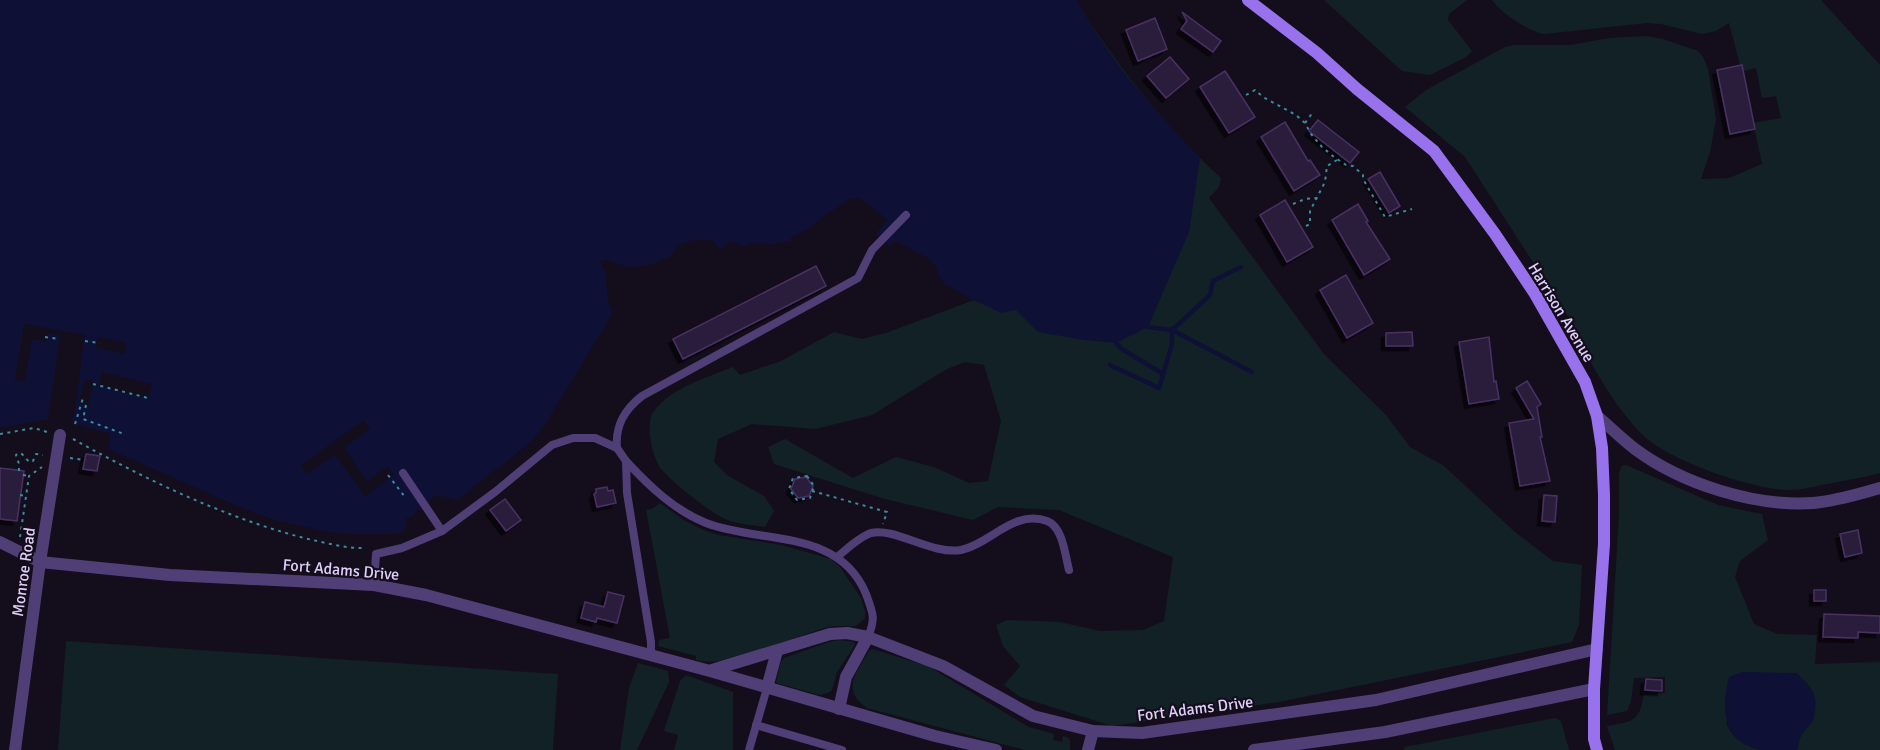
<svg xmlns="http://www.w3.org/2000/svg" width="1880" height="750" font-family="Signika,sans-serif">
	<defs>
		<filter id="shadow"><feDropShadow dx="-4.5" dy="4.5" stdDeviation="0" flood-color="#0009"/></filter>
	</defs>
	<rect width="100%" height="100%" fill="#140e1c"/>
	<g fill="#122125">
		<path d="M 1324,0 L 1467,0 L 1449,14 L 1448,20 L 1472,51 L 1466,57 L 1430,75 L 1402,71 Z"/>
		<path d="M 1492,0 L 1821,0 L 1880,65 L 1880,473 C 1861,478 1841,481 1822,485 C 1811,487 1800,490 1790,490 C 1753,490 1673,462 1645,437 C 1616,409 1597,374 1578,339 L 1582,338 L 1465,157 L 1405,107 L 1426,90 L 1505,47 L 1514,45 L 1571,45 L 1609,38 L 1646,36 L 1663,39 L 1698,51 L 1703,57 L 1708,69 L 1716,119 L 1710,152 L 1701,179 L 1729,178 L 1762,164 L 1753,123 L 1781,118 L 1776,96 L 1762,98 L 1756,68 L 1743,71 L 1742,65 L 1740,65 L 1729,23 L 1716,31 L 1702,34 L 1661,24 L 1647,23 L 1544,34 C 1528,31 1501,13 1492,0 Z"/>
		<path d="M 1084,14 C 1126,76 1166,127 1221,178 L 1219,187 L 1209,198 L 1324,354 L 1386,415 L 1410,447 L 1444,466 L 1515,532 L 1553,561 L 1582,565 L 1579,625 L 1572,642 L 1279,702 L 1112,726 L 1020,697 L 1004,685 L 1020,666 L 1003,646 L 996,625 L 1007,620 L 1060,622 L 1100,631 L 1143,630 L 1164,621 L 1173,557 L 1059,510 L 998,507 L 973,520 L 885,499 L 774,464 L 768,447 L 785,439 L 853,478 L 896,457 L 934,467 L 969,483 L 988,481 L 1001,421 L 984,365 L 965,362 L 947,369 L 872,415 L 815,429 L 752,424 L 718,439 L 714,462 L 727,475 L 764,496 L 774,511 L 765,527 C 752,525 736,524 725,519 C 708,511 676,485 663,471 C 653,461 644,423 654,411 C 672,387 706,378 733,367 L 740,375 L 781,361 L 834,332 L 862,339 L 886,333 L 974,300 Z"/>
		<path d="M 1626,465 L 1718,505 L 1762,514 L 1768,540 L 1740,561 L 1735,577 L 1754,624 L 1777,634 L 1817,635 L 1815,664 L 1880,662 L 1880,750 L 1797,750 C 1799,736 1804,729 1814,719 L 1726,723 C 1734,741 1744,744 1762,750 L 1615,750 L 1607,726 C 1633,721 1639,723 1644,694 L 1665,693 L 1665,677 L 1634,678 L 1631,701 L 1627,711 L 1607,715 L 1619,516 L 1619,473 L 1622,466 Z"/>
		<path d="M 660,503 L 685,521 L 706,531 L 719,535 L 781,545 L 831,559 L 840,567 L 861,598 L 865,611 L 865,618 L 856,626 C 847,627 838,625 828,627 C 790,637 736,669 696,660 L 696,656 L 658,646 L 659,640 L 670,638 L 646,510 L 652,509 Z"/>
		<path d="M 839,640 L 854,642 L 855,645 L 837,672 L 832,690 L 828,693 L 819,695 L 777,683 L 776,682 L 781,662 L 784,658 L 829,642 Z"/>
		<path d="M 66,641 L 558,674 L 553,750 L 58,750 Z"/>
		<path d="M 872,649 L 928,666 L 1017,720 L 1029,727 L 1054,734 L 1053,740 L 1062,742 L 1063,736 L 1069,738 L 1070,742 L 1070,750 L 1025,750 L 867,708 C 840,690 857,672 869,651 Z"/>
		<path d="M 638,663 L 668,671 L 669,682 L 637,750 L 620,750 L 629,688 Z"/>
		<path d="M 686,675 L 733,692 L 733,750 L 674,750 L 678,735 L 664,731 L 680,681 Z"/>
		<path d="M 1555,718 L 1561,721 L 1569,750 L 1403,750 L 1405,747 Z"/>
	</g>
	<g fill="#0e1135">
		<path d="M 0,0 L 1077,0 C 1108,59 1154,110 1200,158 L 1189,232 L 1148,327 L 1116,343 L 1084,340 L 1038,332 L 1016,310 L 1002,313 L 973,300 L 945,284 L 932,266 L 906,252 L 888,245 L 877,234 L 867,215 L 856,210 L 793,244 L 748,248 L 730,241 L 720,249 L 711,240 L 694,240 L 679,245 L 668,258 L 647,266 L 627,267 L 605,259 L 600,262 L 606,273 L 607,297 L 613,313 L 547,421 L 532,441 L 457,502 L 432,500 C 420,509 411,517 407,532 C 343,554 255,514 196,488 C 167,475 138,462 108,449 L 111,434 L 73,423 L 48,419 L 0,428 Z"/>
		<path d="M 1742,672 L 1797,673 C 1809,686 1818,692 1815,711 C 1815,714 1814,718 1813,720 C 1805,733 1799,733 1797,750 C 1786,750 1775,750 1764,750 C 1723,745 1720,709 1729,677 Z"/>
	</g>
	<g fill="#140e1c">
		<path d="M 860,198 L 888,220 L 874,235 L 865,217 L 856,213 L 840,225 L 794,247 L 748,251 L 745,249 L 748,243 L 771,244 L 788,241 L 794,236 L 811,227 L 824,216 L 850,199 Z"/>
		<path d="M 895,241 L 910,248 L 931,260 L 937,268 L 938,275 L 935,276 L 930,269 L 905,255 L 889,248 Z"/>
		<path d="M 24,324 L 85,335 L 73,423 L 48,419 L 60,335 L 48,333 L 47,341 L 32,339 L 25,381 L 15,380 Z"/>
		<path d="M 98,337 L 126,343 L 124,354 L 95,347 Z"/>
		<path d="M 102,372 L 152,384 L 148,398 L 98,386 Z"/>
		<path d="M 85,379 L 94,381 L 88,405 L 79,403 Z"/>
		<path d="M 364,420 L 370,429 L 344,448 L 367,481 L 388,466 L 394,475 L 365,496 L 335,455 L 307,474 L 301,465 Z"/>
		<path d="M 538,437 L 486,483 L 458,504 L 439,502 L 432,503 L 430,501 L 434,496 L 438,495 L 456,500 L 460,498 L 490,473 L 503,465 L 532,441 Z"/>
		<path d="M 108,449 L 228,502 L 276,522 L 280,521 L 319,530 L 346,534 L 395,534 L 404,531 L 406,528 L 405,519 L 413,516 L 417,508 L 421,513 L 420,520 L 412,525 L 409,534 L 392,540 L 355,542 L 298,531 L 269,523 L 226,505 L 107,452 Z"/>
	</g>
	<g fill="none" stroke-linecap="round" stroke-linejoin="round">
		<g stroke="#0e1135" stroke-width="4.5">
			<path d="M 1148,327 L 1172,330 L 1252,372"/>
			<path d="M 1116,343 L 1122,349 L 1163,374"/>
			<path d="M 1110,365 L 1159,388 L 1172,344 L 1172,330 L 1210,295 L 1213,281 L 1241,267"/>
		</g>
	</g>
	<g fill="#2b1c3b" stroke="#4a3164" stroke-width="1.5" filter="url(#shadow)">
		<path d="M 1182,12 L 1221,41 L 1213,52 L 1181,29 L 1187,21 Z"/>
		<path d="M 1155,18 L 1167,49 L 1138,61 L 1126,30 Z"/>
		<path d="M 1170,57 L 1189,79 L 1166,98 L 1147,76 Z"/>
		<path d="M 1742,65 L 1755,129 L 1730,134 L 1717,70 Z"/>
		<path d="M 1225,71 L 1255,117 L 1229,133 L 1200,87 Z"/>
		<path d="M 1318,120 L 1359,152 L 1350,163 L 1309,131 Z"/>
		<path d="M 1285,122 L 1308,161 L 1310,160 L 1320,175 L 1294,191 L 1261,137 Z"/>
		<path d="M 1380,172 L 1400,206 L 1389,213 L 1368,179 Z"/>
		<path d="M 1285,200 L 1313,247 L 1287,262 L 1260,215 Z"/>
		<path d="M 1358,204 L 1368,221 L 1366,222 L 1390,259 L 1364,275 L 1332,220 Z"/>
		<path d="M 816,266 L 826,286 L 683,359 L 673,339 Z"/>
		<path d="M 1346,275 L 1373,323 L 1347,338 L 1320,290 Z"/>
		<path d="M 1412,332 L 1413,346 L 1386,346 L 1386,333 Z"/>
		<path d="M 1489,337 L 1494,382 L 1496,381 L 1499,399 L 1469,404 L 1459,342 Z"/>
		<path d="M 1527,381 L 1541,404 L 1537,407 L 1542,437 L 1540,437 L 1550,481 L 1520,486 L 1509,423 L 1534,419 L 1516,388 Z"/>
		<path d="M 86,454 L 100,456 L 97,471 L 83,469 Z"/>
		<path d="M 0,468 L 24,471 L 17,521 L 0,519 Z"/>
		<path d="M 806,477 L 813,486 L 809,496 L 798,498 L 791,489 L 795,479 Z"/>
		<path d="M 607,487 L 608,491 L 613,490 L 616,503 L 597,507 L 594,494 L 596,493 L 596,489 Z"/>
		<path d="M 1544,495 L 1557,496 L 1555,522 L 1542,521 Z"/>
		<path d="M 505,499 L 521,520 L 506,531 L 490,510 Z"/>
		<path d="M 1858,530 L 1862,553 L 1845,557 L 1840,534 Z"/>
		<rect x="1814" y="590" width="12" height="11"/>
		<path d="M 608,592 L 624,596 L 617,623 L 597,618 L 596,622 L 581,618 L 585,602 L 604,607 Z"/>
		<path d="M 1824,614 L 1880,616 L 1880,633 L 1858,632 L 1858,638 L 1823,637 Z"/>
		<path d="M 1646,679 L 1662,680 L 1662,691 L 1645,690 Z"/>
	</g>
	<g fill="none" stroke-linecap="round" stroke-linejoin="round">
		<g stroke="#3b8ba1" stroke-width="2" stroke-dasharray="3 4.5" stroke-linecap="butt">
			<path d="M 1246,95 L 1255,90 L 1263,97 L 1296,115 L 1305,123 L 1311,134 L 1322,147 L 1334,157 L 1346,165 L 1353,166 L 1363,175 L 1363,179 L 1385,217 L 1412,209"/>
			<path d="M 1305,123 L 1313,112"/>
			<path d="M 1293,204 L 1305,199 L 1316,198"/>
			<path d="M 1306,226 L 1310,224 L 1310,211 L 1325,182 L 1327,166 L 1337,160"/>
			<path d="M 45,337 L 59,339"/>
			<path d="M 85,341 L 100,343"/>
			<path d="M 93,384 L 148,398"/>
			<path d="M 86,405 L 83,419 L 124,434"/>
			<path d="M 75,424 L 83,398"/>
			<path d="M 0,434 L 34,428 L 47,432"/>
			<path d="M 73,439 C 147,480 225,518 308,539 C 327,543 347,549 366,548"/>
			<path d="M 70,458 L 85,460"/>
			<path d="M 19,471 L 19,464 L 16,455 L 18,453 L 22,454 L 29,462 L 33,461 L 36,454 L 43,455"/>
			<path d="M 23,475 L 29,476"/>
			<path d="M 388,475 L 405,497"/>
			<path d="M 807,476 L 814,486 L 810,498 L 797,500 L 789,489 L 793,478 Z"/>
			<path d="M 812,491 L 887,512 L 883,524"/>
			<path d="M 20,495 L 27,496"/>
			<path d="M 20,537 L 29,476 L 42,467"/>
		</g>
		<g stroke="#503f76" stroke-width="8">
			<path d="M 617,448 C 615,426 624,410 642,396 L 858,278 L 872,250 L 906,215"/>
			<path d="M 626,461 C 649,486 674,510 706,523 C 761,544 839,528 866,594 C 873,613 876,618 868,637"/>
			<path d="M 403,473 L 442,531"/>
			<path d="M 837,557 C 847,549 859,537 871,533 C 895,527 931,555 961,550 C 990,544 1014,509 1047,521 C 1063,527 1065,555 1069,570"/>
			<path d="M 374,585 L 376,554 L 402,548 L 442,531 L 495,492 L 552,445 L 573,438 L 595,438 L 617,448 L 626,461 L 627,493 L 651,642 L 651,655"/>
			<path d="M 756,725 L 842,750"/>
			<path d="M 749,750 L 767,688"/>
		</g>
		<g stroke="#503f76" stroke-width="12">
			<path d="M 0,542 L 40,562 L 170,575 L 374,585 L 426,595 L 710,671 L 935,736 L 996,750"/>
			<path d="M 712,670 L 830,634 L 847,633 L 868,637 L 943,666 L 1033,716 L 1093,731 L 1142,733 L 1376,700 L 1597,649"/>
			<path d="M 767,688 L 777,651"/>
			<path d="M 839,709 L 846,677 L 868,637"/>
			<path d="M 15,750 L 40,562 L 60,435"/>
			<path d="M 1088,750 L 1093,731"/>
			<path d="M 1254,750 L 1385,732 L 1594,689"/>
		</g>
		<path stroke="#503f76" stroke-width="12" d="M 1597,416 C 1610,427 1622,439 1635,449 C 1682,484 1755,507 1813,503 C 1836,501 1858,494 1880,488"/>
		<path stroke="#9872ed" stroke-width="12" d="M 1248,0 L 1317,53 L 1357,89 L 1434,151 L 1495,234 L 1535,294 L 1585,382 L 1597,416 L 1602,448 L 1604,495 L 1604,544 L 1594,689 L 1594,739 L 1597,750"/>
	</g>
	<g text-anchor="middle" stroke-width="4.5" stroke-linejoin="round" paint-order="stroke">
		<g font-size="16" fill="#e0cff9" stroke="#140e1c">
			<text transform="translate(1562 312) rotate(59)" y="6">Harrison Avenue</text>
			<text transform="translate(341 569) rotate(5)" y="6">Fort Adams Drive</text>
			<text transform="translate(23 572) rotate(-82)" y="6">Monroe Road</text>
			<text transform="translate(1195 708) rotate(-7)" y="6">Fort Adams Drive</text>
		</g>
	</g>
</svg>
